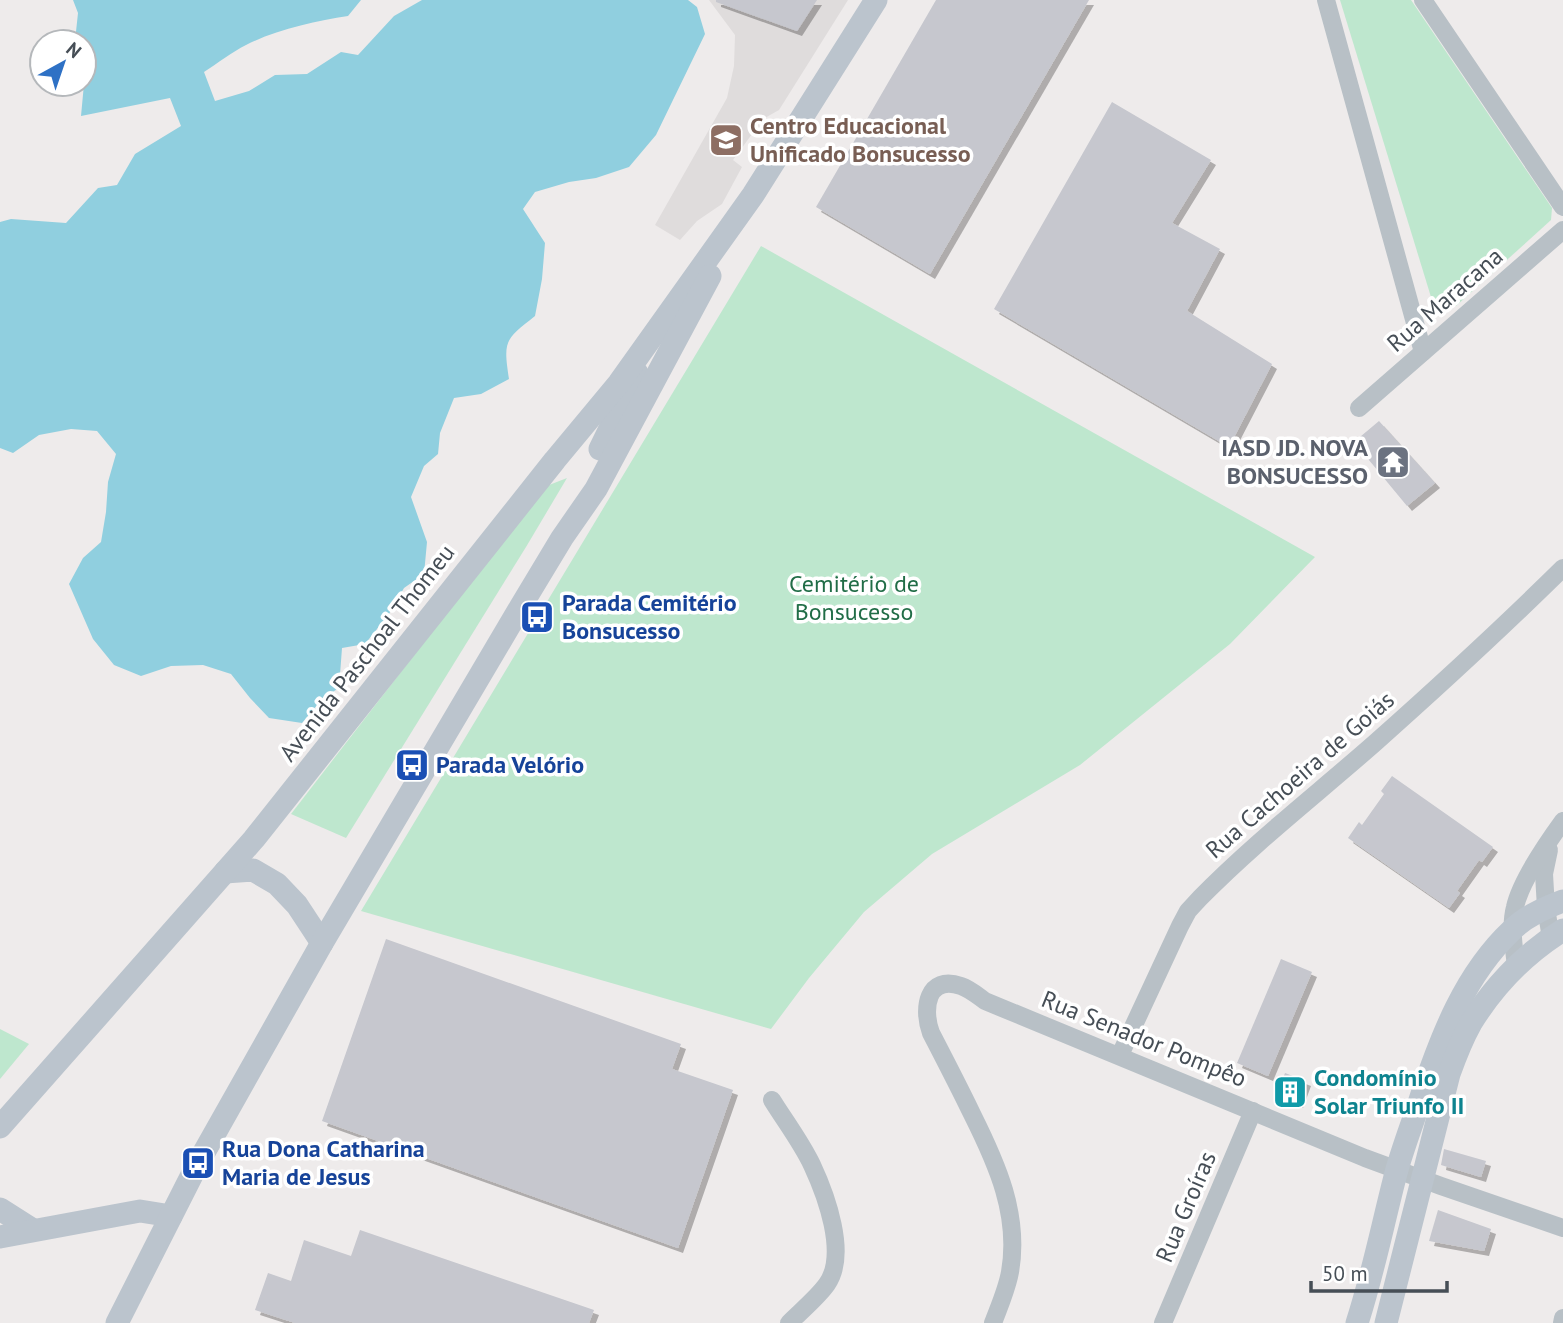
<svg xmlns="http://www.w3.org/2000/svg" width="1563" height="1323" font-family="'PT Sans',sans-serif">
	<defs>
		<filter id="shadow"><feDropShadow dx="5" dy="5" stdDeviation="0" flood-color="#0004"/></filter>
	</defs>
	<rect width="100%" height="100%" fill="#eeebeb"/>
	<path fill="#dfdcdc" d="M 709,0 L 848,0 L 779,110 L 763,119 L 733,160 L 742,167 L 722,204 L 697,221 L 680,240 L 655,225 L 727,98 L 734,66 L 735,35 Z"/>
	<g fill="#bee7ce">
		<path d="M 1340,0 L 1411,0 L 1552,208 L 1551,220 L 1456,306 L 1443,306 L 1431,297 Z"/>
		<path d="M 761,246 L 1315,557 L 1230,644 L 1080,765 L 932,854 L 864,912 L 809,978 L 771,1029 L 361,911 Z"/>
		<path d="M 567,478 L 526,547 L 346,838 L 291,814 L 544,487 Z"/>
		<path d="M 0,1029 L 29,1044 L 0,1079 Z"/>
	</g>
	<path fill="#90cfdf" d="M 73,0 L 361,0 L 348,16 C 316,21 275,30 246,45 C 232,52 218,63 204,72 L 215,101 L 249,91 L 275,75 L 307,74 L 341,52 L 358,55 L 394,16 L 422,0 L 688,0 L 697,7 L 705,34 L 656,135 L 629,167 L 596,178 L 569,182 L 535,192 L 523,209 L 545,243 L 542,279 L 535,316 C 505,340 503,340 509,379 L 481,394 L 454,398 L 440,433 L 438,454 L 424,466 L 411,497 L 427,542 L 424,574 L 404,588 L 389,614 L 365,644 L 342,648 L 339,688 L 323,698 L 302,723 L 269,718 L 250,698 L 231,674 L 203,665 L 171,666 L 141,676 L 114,665 L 93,639 L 69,584 L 83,558 L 101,542 L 106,512 L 108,482 L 116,454 L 97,431 L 71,429 L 39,435 L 13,453 L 0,448 L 0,222 L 11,219 L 66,223 L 98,188 L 117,185 L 135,154 L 181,126 L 170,98 L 81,116 L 84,84 L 84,42 L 75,41 L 78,13 Z"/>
	<g fill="#c6c7ce" filter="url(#shadow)">
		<path d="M 716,0 L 817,0 L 797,31 L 716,2 Z"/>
		<path d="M 936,0 L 1089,0 L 930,274 L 816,207 Z"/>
		<path d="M 1112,102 L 1211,160 L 1172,223 L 1220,249 L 1187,311 L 1272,364 L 1229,447 L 994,309 Z"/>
		<path d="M 1379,421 L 1435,483 L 1407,506 L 1354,442 Z"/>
		<path d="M 1392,776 L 1493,847 L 1482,862 L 1479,860 L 1457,891 L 1460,893 L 1449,908 L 1348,838 L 1359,822 L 1362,825 L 1384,794 L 1381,791 Z"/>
		<path d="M 386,939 L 681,1044 L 672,1069 L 733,1090 L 678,1248 L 322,1121 Z"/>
		<path d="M 1281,959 L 1312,972 L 1268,1076 L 1237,1063 Z"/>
		<path d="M 1285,1073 L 1306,1081 L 1298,1103 L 1277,1095 Z"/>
		<path d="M 1444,1149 L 1486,1161 L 1481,1177 L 1441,1165 Z"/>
		<path d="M 1438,1210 L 1491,1229 L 1484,1251 L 1429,1241 Z"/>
		<path d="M 360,1230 L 594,1310 L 589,1323 L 295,1323 L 255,1310 L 268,1273 L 291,1281 L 304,1240 L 351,1256 Z"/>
	</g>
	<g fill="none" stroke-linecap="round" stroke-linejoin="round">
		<g stroke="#b8c0c6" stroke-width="18">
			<path d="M 1326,0 L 1423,352"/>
			<path d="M 1423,0 L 1563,207"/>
			<path d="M 1359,408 L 1563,230"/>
			<path d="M 1549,850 L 1544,874 L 1546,908 L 1551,938"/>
			<path d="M 1516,967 C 1514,947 1510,926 1515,907 C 1521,880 1547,843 1563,821"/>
			<path d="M 1120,1055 L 1180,926 L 1188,911 L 1200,898 C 1255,842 1317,794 1376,742 C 1439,686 1502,628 1563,568"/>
			<path d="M 772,1100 C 785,1121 801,1142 812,1165 C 826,1195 848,1254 827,1284 C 818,1297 800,1312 789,1323"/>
			<path d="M 993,1323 C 999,1307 1007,1289 1010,1272 C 1020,1215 997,1164 972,1114 C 959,1087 945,1060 931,1033 C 922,1009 927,974 961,986 C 970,989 978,996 985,1001 L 1365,1158 L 1441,1186 L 1563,1228"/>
			<path d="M 1163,1323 L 1253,1111"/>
			<path d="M 1562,1323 L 1563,1318"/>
		</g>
		<g stroke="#bbc4cd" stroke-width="23">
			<path d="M 600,449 L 637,373"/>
			<path d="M 225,872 L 253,870 L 277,884 L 297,905 L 322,943"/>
			<path d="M 0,1127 L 254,839 L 555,460 L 619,383 L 753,195 L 876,0"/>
			<path d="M 0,1209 L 33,1230"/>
			<path d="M 0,1237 L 140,1211 L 171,1216"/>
			<path d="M 117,1323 L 198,1163 L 322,943 L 521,606 L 562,538 L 596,489 L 710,276"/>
			<path d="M 1357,1323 C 1373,1274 1383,1223 1396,1173 C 1403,1147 1413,1122 1421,1097 C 1441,1037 1465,974 1512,930 C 1526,916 1545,908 1563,901"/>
			<path d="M 1386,1323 L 1449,1074 C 1455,1057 1462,1039 1471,1023 C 1494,986 1526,953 1563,930"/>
		</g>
	</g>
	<defs>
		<g id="school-square" transform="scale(1.75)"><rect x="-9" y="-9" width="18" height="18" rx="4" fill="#8d6e63" stroke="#fff"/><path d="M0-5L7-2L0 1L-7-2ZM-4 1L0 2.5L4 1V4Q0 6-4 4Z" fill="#fff"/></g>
		<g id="temple-square" transform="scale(1.75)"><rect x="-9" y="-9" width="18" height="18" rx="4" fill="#6b7280" stroke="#fff"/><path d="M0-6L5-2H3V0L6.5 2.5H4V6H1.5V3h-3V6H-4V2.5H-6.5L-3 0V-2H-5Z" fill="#fff"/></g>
		<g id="bus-square" transform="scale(1.75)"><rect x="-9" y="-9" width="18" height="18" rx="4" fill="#1a4fb4" stroke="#fff"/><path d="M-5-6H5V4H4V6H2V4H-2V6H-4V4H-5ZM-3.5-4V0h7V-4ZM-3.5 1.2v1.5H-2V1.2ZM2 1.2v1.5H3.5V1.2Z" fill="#fff"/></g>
		<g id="building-square" transform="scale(1.75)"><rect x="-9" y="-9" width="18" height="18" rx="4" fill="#0f9aa8" stroke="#fff"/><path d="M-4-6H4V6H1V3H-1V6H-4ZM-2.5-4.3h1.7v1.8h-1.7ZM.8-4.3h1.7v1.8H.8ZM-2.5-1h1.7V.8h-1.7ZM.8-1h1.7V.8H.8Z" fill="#fff"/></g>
	</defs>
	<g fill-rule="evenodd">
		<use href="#school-square" x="726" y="140"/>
		<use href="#temple-square" x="1393" y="462"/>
		<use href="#bus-square" x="537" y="617"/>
		<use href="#bus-square" x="412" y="765"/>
		<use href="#building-square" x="1290" y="1092"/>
		<use href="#bus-square" x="198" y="1163"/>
	</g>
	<g text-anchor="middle" stroke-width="7" stroke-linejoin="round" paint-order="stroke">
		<g font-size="24" font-weight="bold" fill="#785e54" stroke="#fff" text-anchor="start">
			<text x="750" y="134">Centro Educacional<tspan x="750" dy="28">Unificado Bonsucesso</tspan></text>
		</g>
		<g font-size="24" fill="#464e56" stroke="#fff">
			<text transform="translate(1445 300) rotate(-41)" y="8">Rua Maracana</text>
			<text transform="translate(367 653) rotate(-52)" y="8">Avenida Paschoal Thomeu</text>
			<text transform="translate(1300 775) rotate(-41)" y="8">Rua Cachoeira de Goiás</text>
			<text transform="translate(1144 1039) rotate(22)" y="8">Rua Senador Pompêo</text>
			<text transform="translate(1186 1207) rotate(-67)" y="8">Rua Groíras</text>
		</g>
		<g font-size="24" font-weight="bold" fill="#5b616d" stroke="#fff" text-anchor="end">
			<text x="1368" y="456">IASD JD. NOVA<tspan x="1368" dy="28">BONSUCESSO</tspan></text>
		</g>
		<g font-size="24" fill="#216d47" stroke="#fff">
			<text x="854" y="592">Cemitério de<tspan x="854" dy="28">Bonsucesso</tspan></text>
		</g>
		<g font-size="24" font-weight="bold" fill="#164399" stroke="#fff" text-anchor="start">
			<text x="562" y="611">Parada Cemitério<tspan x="562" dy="28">Bonsucesso</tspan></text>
			<text x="436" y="773">Parada Velório</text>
			<text x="222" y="1157">Rua Dona Catharina<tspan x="222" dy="28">Maria de Jesus</tspan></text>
		</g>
		<g font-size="24" font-weight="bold" fill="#0d838f" stroke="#fff" text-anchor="start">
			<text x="1314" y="1086">Condomínio<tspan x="1314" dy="28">Solar Triunfo II</tspan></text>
		</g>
	</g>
	<g transform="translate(63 63) rotate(40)"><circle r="33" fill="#ffffff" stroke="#b5b8bb" stroke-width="2"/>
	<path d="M0-5L12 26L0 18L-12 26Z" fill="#2e71c5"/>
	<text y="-10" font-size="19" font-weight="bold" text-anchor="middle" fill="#464e56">N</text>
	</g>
	<path d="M1311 1281v10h136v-10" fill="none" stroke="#464e56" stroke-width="3.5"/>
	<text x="1322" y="1281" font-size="21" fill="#464e56" stroke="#ffffff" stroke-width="5" paint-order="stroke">50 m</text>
</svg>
